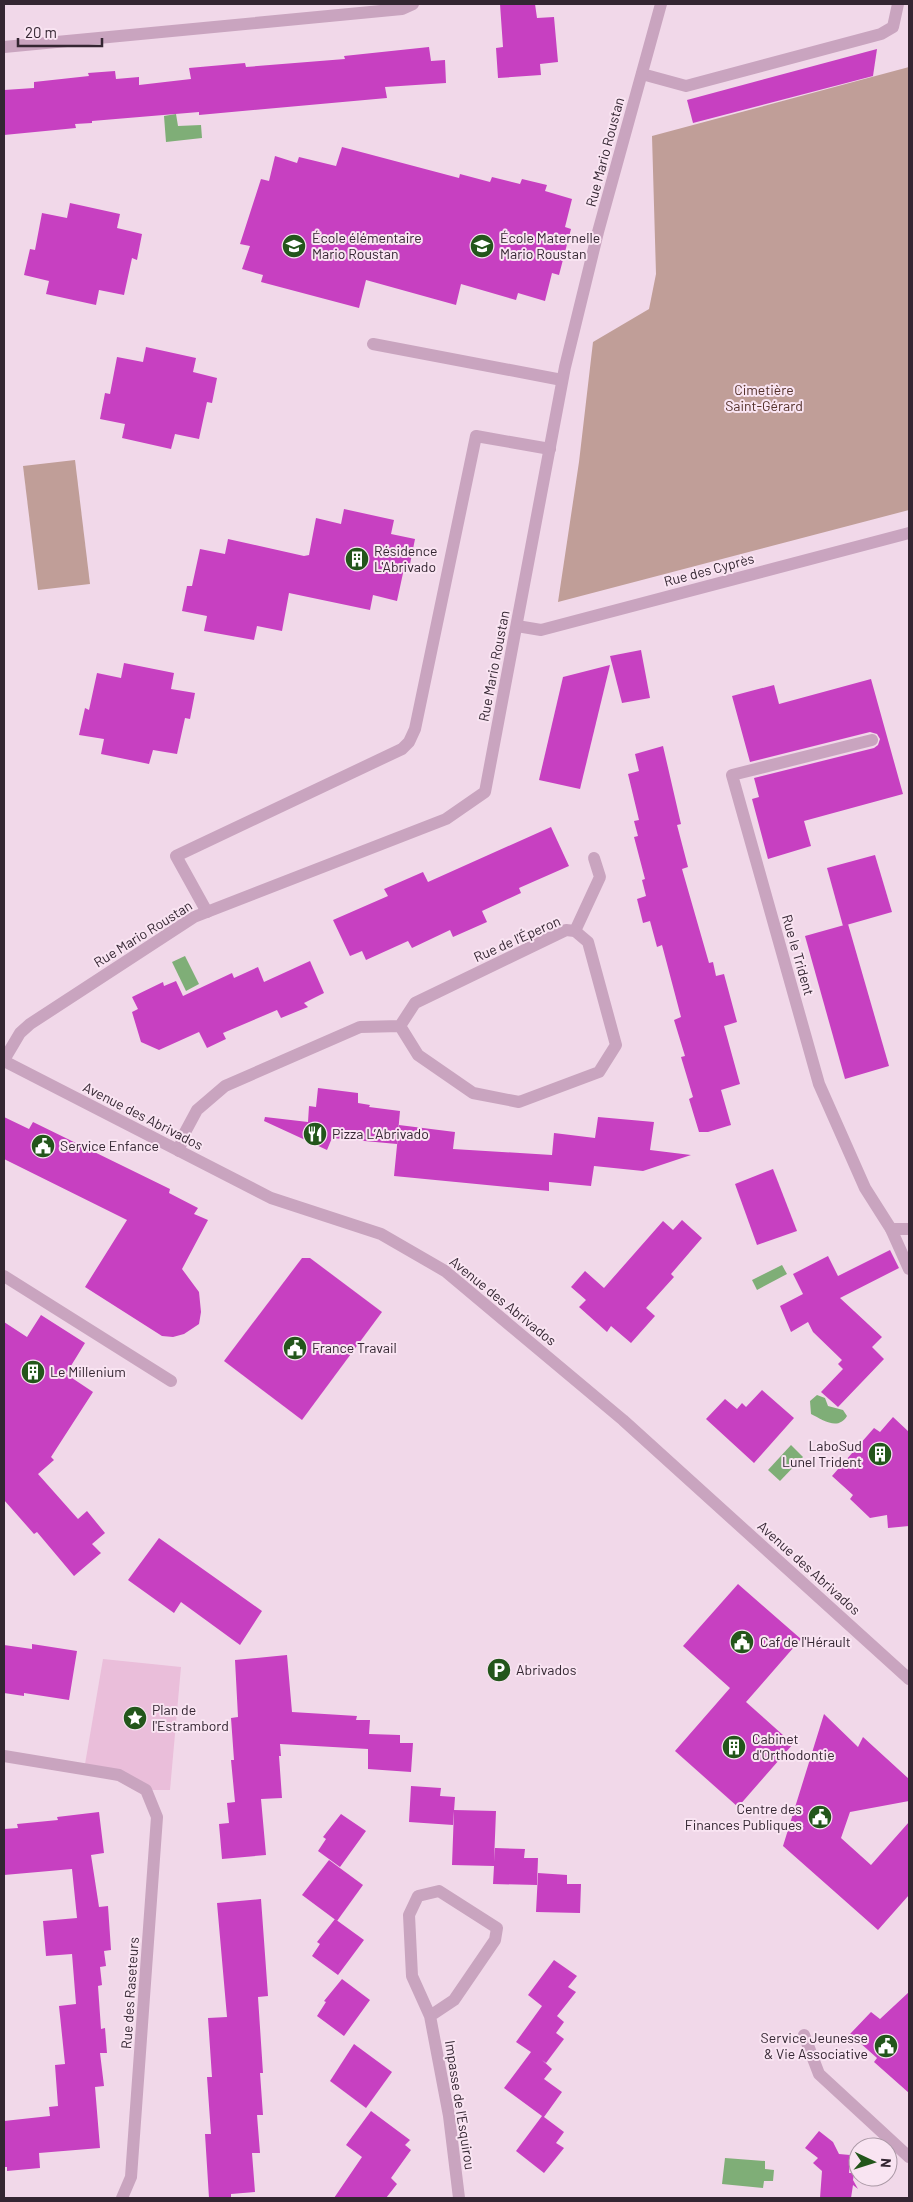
<svg xmlns="http://www.w3.org/2000/svg" width="913" height="2202" font-family="Barlow,sans-serif">
	<rect width="100%" height="100%" fill="#f1d8e9"/>
	<g fill="#c09e98">
		<path d="M 909,67 L 909,510 L 558,602 L 579,462 L 593,342 L 649,309 L 656,274 L 652,136 Z"/>
		<path d="M 75,460 L 90,584 L 38,590 L 23,466 Z"/>
	</g>
	<path fill="#eabeda" d="M 103,1659 L 181,1667 L 170,1790 L 146,1790 L 84,1770 Z"/>
	<g fill="#7fae77">
		<path d="M 176,114 L 178,126 L 201,125 L 202,138 L 166,142 L 164,116 Z"/>
		<path d="M 185,956 L 199,984 L 186,991 L 172,962 Z"/>
		<path d="M 782,1265 L 787,1274 L 757,1290 L 752,1280 Z"/>
		<path d="M 817,1395 L 825,1398 L 828,1406 L 843,1410 L 847,1416 C 838,1431 823,1420 811,1414 L 810,1401 Z"/>
		<path d="M 791,1445 L 803,1457 L 780,1481 L 768,1470 Z"/>
		<path d="M 725,2158 L 765,2161 L 765,2169 L 774,2170 L 773,2181 L 764,2181 L 763,2188 L 722,2184 Z"/>
	</g>
	<g fill="#c740c1">
		<path d="M 500,4 L 535,4 L 537,18 L 554,17 L 558,62 L 540,64 L 541,75 L 498,78 L 496,48 L 503,47 Z"/>
		<path d="M 429,47 L 431,61 L 445,60 L 446,83 L 385,87 L 387,98 L 199,115 L 199,112 L 92,121 L 92,123 L 75,124 L 76,128 L 4,135 L 4,90 L 34,88 L 34,82 L 89,76 L 88,73 L 115,71 L 116,79 L 139,77 L 139,85 L 191,79 L 189,68 L 245,63 L 246,67 L 345,59 L 344,56 Z"/>
		<path d="M 877,49 L 873,76 L 693,123 L 687,100 Z"/>
		<path d="M 342,147 L 459,178 L 460,174 L 490,182 L 492,177 L 520,184 L 522,179 L 547,185 L 545,191 L 572,199 L 565,227 L 571,229 L 559,275 L 552,273 L 545,301 L 518,293 L 516,300 L 461,284 L 456,305 L 366,280 L 359,308 L 261,282 L 263,275 L 242,269 L 250,246 L 240,244 L 261,179 L 269,181 L 275,156 L 297,163 L 299,157 L 336,166 Z"/>
		<path d="M 70,203 L 120,214 L 117,228 L 142,234 L 137,260 L 132,258 L 124,295 L 99,290 L 96,305 L 46,294 L 49,281 L 24,275 L 30,249 L 35,250 L 42,213 L 67,218 Z"/>
		<path d="M 146,347 L 196,358 L 193,372 L 217,378 L 212,403 L 207,402 L 199,439 L 175,434 L 171,449 L 122,438 L 125,424 L 100,419 L 105,393 L 110,394 L 117,357 L 143,362 Z"/>
		<path d="M 344,509 L 394,520 L 391,534 L 415,539 L 410,564 L 405,564 L 397,601 L 373,595 L 370,610 L 289,593 L 282,631 L 257,626 L 254,640 L 204,631 L 207,616 L 182,611 L 187,586 L 192,586 L 200,549 L 225,554 L 228,539 L 304,556 L 309,555 L 316,518 L 341,524 Z"/>
		<path d="M 641,650 L 650,698 L 622,703 L 610,656 Z"/>
		<path d="M 124,663 L 174,673 L 171,689 L 195,693 L 190,719 L 185,718 L 177,754 L 153,750 L 149,764 L 101,754 L 104,739 L 79,735 L 85,708 L 89,710 L 97,673 L 121,678 Z"/>
		<path d="M 610,665 L 580,789 L 539,780 L 563,677 Z"/>
		<path d="M 871,679 L 903,794 L 804,821 L 811,846 L 768,859 L 752,799 L 759,797 L 754,778 L 874,748 L 878,745 L 880,739 L 877,734 L 870,732 L 750,762 L 732,696 L 774,685 L 779,704 Z"/>
		<path d="M 663,746 L 681,824 L 677,825 L 688,867 L 682,869 L 709,963 L 713,962 L 716,976 L 724,974 L 737,1022 L 724,1026 L 740,1084 L 721,1090 L 731,1125 L 708,1132 L 699,1132 L 689,1099 L 693,1097 L 681,1057 L 685,1056 L 674,1020 L 681,1017 L 662,945 L 657,947 L 650,921 L 643,923 L 637,899 L 646,896 L 642,880 L 645,879 L 634,837 L 638,836 L 634,821 L 639,820 L 628,774 L 639,771 L 635,754 Z"/>
		<path d="M 551,827 L 569,866 L 519,888 L 521,893 L 482,911 L 487,922 L 453,937 L 450,930 L 412,948 L 408,941 L 366,960 L 362,951 L 350,956 L 333,920 L 388,896 L 384,889 L 423,872 L 428,882 Z"/>
		<path d="M 875,855 L 892,912 L 843,926 L 827,868 Z"/>
		<path d="M 848,924 L 889,1066 L 845,1079 L 805,936 Z"/>
		<path d="M 310,961 L 324,993 L 304,1003 L 308,1007 L 281,1018 L 277,1010 L 223,1033 L 226,1039 L 207,1048 L 199,1032 L 159,1050 L 141,1042 L 132,1012 L 138,1009 L 132,997 L 163,982 L 164,986 L 176,981 L 183,996 L 232,973 L 234,978 L 258,967 L 264,982 Z"/>
		<path d="M 318,1088 L 358,1093 L 358,1103 L 370,1105 L 369,1107 L 400,1111 L 397,1144 L 332,1138 L 327,1150 L 264,1121 L 265,1117 L 308,1122 L 309,1106 L 316,1107 Z"/>
		<path d="M 4,1117 L 29,1129 L 33,1122 L 170,1189 L 169,1193 L 198,1208 L 194,1214 L 208,1220 L 182,1269 L 199,1292 L 201,1312 L 199,1324 L 184,1334 L 173,1337 L 162,1336 L 85,1287 L 127,1220 L 4,1159 Z"/>
		<path d="M 598,1117 L 654,1122 L 650,1150 L 691,1155 L 643,1171 L 594,1166 L 591,1186 L 549,1182 L 549,1191 L 394,1176 L 399,1125 L 455,1132 L 453,1149 L 552,1155 L 554,1133 L 595,1138 Z"/>
		<path d="M 773,1169 L 797,1231 L 757,1245 L 735,1184 Z"/>
		<path d="M 682,1220 L 702,1238 L 671,1274 L 674,1277 L 646,1308 L 655,1316 L 631,1343 L 611,1326 L 607,1332 L 579,1307 L 586,1300 L 571,1287 L 585,1271 L 604,1288 L 663,1221 L 673,1230 Z"/>
		<path d="M 890,1250 L 899,1268 L 840,1298 L 882,1337 L 872,1347 L 884,1359 L 838,1407 L 821,1392 L 843,1369 L 838,1364 L 842,1360 L 813,1332 L 808,1322 L 791,1332 L 780,1306 L 803,1294 L 793,1274 L 828,1256 L 838,1276 Z"/>
		<path d="M 302,1258 L 310,1258 L 382,1312 L 302,1420 L 224,1361 Z"/>
		<path d="M 41,1315 L 85,1343 L 66,1374 L 93,1392 L 51,1457 L 54,1460 L 38,1474 L 78,1519 L 87,1511 L 105,1533 L 92,1544 L 101,1553 L 74,1576 L 37,1532 L 34,1534 L 4,1500 L 4,1322 L 27,1337 Z"/>
		<path d="M 762,1390 L 794,1418 L 754,1463 L 706,1419 L 725,1399 L 737,1409 L 742,1403 L 746,1407 Z"/>
		<path d="M 893,1417 L 909,1432 L 909,1526 L 888,1528 L 887,1515 L 870,1518 L 850,1499 L 853,1495 L 832,1476 L 874,1428 L 880,1432 Z"/>
		<path d="M 159,1538 L 262,1611 L 240,1645 L 181,1602 L 174,1613 L 128,1580 Z"/>
		<path d="M 738,1584 L 801,1639 L 746,1702 L 793,1744 L 738,1807 L 675,1751 L 730,1688 L 683,1646 Z"/>
		<path d="M 32,1644 L 77,1651 L 69,1700 L 24,1693 L 24,1696 L 4,1693 L 4,1645 L 32,1649 Z"/>
		<path d="M 287,1655 L 292,1712 L 357,1716 L 356,1720 L 370,1720 L 369,1734 L 400,1735 L 400,1743 L 413,1743 L 411,1772 L 368,1769 L 368,1749 L 280,1744 L 281,1756 L 279,1756 L 282,1798 L 261,1799 L 266,1855 L 222,1859 L 219,1824 L 229,1823 L 227,1803 L 235,1802 L 231,1760 L 234,1760 L 231,1718 L 238,1717 L 235,1660 Z"/>
		<path d="M 824,1714 L 858,1747 L 863,1737 L 909,1779 L 909,1801 L 850,1812 L 841,1838 L 871,1865 L 909,1822 L 909,1895 L 878,1930 L 783,1846 Z"/>
		<path d="M 411,1786 L 441,1788 L 440,1796 L 455,1797 L 453,1825 L 409,1822 Z"/>
		<path d="M 454,1810 L 496,1811 L 494,1862 L 495,1848 L 525,1849 L 524,1858 L 538,1858 L 537,1885 L 493,1884 L 494,1866 L 452,1865 Z"/>
		<path d="M 99,1812 L 104,1853 L 91,1855 L 99,1907 L 108,1906 L 111,1950 L 104,1951 L 106,1966 L 100,1967 L 102,1985 L 98,1986 L 101,2029 L 105,2028 L 107,2053 L 100,2053 L 104,2086 L 95,2087 L 100,2148 L 39,2153 L 40,2168 L 7,2171 L 7,2167 L 4,2167 L 4,2121 L 50,2116 L 49,2107 L 58,2106 L 55,2065 L 65,2064 L 59,2006 L 76,2004 L 72,1954 L 46,1956 L 43,1921 L 77,1918 L 72,1869 L 4,1875 L 4,1829 L 18,1828 L 17,1824 L 58,1820 L 57,1817 Z"/>
		<path d="M 341,1814 L 366,1831 L 340,1867 L 318,1851 L 326,1839 L 323,1837 Z"/>
		<path d="M 329,1860 L 363,1885 L 337,1921 L 302,1895 Z"/>
		<path d="M 538,1873 L 567,1875 L 567,1884 L 581,1884 L 580,1913 L 536,1912 Z"/>
		<path d="M 261,1899 L 268,1996 L 258,1997 L 263,2073 L 260,2073 L 263,2115 L 257,2115 L 260,2153 L 252,2153 L 255,2192 L 231,2194 L 231,2198 L 209,2198 L 205,2134 L 211,2134 L 207,2077 L 212,2077 L 208,2018 L 227,2017 L 217,1903 Z"/>
		<path d="M 335,1919 L 364,1940 L 338,1975 L 312,1956 L 320,1944 L 317,1942 Z"/>
		<path d="M 554,1960 L 577,1976 L 568,1987 L 576,1992 L 557,2016 L 564,2022 L 556,2033 L 564,2039 L 546,2063 L 542,2060 L 552,2069 L 544,2079 L 562,2092 L 544,2117 L 564,2132 L 556,2143 L 564,2148 L 544,2173 L 516,2151 L 542,2116 L 504,2088 L 531,2052 L 516,2042 L 542,2006 L 528,1995 Z"/>
		<path d="M 342,1979 L 370,2000 L 344,2036 L 317,2016 L 326,2002 L 324,2001 Z"/>
		<path d="M 909,1992 L 909,2093 L 874,2062 L 877,2058 L 850,2034 L 871,2012 L 880,2019 Z"/>
		<path d="M 354,2044 L 392,2072 L 366,2108 L 330,2081 Z"/>
		<path d="M 371,2111 L 410,2140 L 405,2145 L 411,2150 L 391,2178 L 397,2184 L 386,2198 L 334,2198 L 362,2157 L 346,2145 Z"/>
		<path d="M 819,2131 L 833,2142 L 839,2154 L 850,2155 L 849,2173 L 854,2173 L 853,2180 L 858,2189 L 853,2185 L 851,2198 L 820,2198 L 822,2171 L 813,2163 L 818,2158 L 805,2148 Z"/>
	</g>
	<g fill="none" stroke-linecap="round" stroke-linejoin="round">
		<g stroke="#c9a4bf" stroke-width="12">
			<path d="M 4,47 L 402,9 L 413,4"/>
			<path d="M 642,74 L 686,86 L 881,34 L 893,27 L 898,4"/>
			<path d="M 373,344 L 562,380"/>
			<path d="M 517,626 L 541,630 L 909,533"/>
			<path d="M 872,740 L 732,775 L 819,1084 L 865,1188 L 891,1229 L 909,1269"/>
			<path d="M 207,912 L 176,856 L 402,749 L 409,742 L 415,729 L 476,436 L 550,449"/>
			<path d="M 575,931 L 600,877 L 594,858"/>
			<path d="M 4,1060 L 20,1033 L 30,1024 L 194,917 L 446,819 L 485,792 L 565,367 L 598,232 L 661,4"/>
			<path d="M 4,1061 L 271,1198 L 381,1234 L 445,1271 L 623,1420 L 909,1679"/>
			<path d="M 179,1151 L 183,1136 L 197,1110 L 225,1086 L 360,1027 L 400,1026 L 418,1055 L 473,1093 L 519,1102 L 599,1072 L 616,1045 L 588,942 L 575,931 L 566,930 L 415,1003 L 400,1026"/>
			<path d="M 891,1229 L 909,1229"/>
			<path d="M 4,1276 L 171,1381"/>
			<path d="M 4,1756 L 119,1775 L 146,1790 L 157,1817 L 131,2177 L 122,2198"/>
			<path d="M 430,2016 L 454,2000 L 495,1940 L 497,1928 L 439,1891 L 418,1896 L 409,1915 L 412,1976 L 430,2016 L 449,2116 L 459,2198"/>
			<path d="M 804,2035 L 819,2074 L 909,2157"/>
		</g>
	</g>
	<defs>
		<g id="school-disc" transform="scale(1.25)"><circle r="9.5" fill="#23561b" stroke="#f9e4f2"/><path d="M0-5L7-2L0 1L-7-2ZM-4 1L0 2.5L4 1V4Q0 6-4 4Z" fill="#fff"/></g>
		<g id="building-disc" transform="scale(1.25)"><circle r="9.5" fill="#23561b" stroke="#f9e4f2"/><path d="M-4-6H4V6H1V3H-1V6H-4ZM-2.5-4.3h1.7v1.8h-1.7ZM.8-4.3h1.7v1.8H.8ZM-2.5-1h1.7V.8h-1.7ZM.8-1h1.7V.8H.8Z" fill="#fff"/></g>
		<g id="restaurant-disc" transform="scale(1.25)"><circle r="9.5" fill="#23561b" stroke="#f9e4f2"/><path d="M-5-6h1v4h1v-4h1v4h1v-4h1v5L-1.5 .5V6h-2V.5L-5-1ZM5-6V6H3V1.5H1.5Q1.5-4 5-6Z" fill="#fff"/></g>
		<g id="civic-disc" transform="scale(1.25)"><circle r="9.5" fill="#23561b" stroke="#f9e4f2"/><path d="M-.6-6.5H3V-4.5H.6V-3L4-1V1h2V6H-6V1h2V-1L-.6-3ZM-1.2 2.5V6h2.4V2.5Z" fill="#fff"/></g>
		<g id="parking-disc" transform="scale(1.25)"><circle r="9.5" fill="#23561b" stroke="#f9e4f2"/><path d="M-3.5-5.5H1a3.5 3.5 0 0 1 0 7H-1V5.5H-3.5ZM-1-3.4V-.6H.8a1.4 1.4 0 0 0 0-2.8Z" fill="#fff"/></g>
		<g id="sight-disc" transform="scale(1.25)"><circle r="9.5" fill="#23561b" stroke="#f9e4f2"/><path d="M0-6L1.8-2.2L6-1.7L2.9 1.2L3.7 5.4L0 3.3L-3.7 5.4L-2.9 1.2L-6-1.7L-1.8-2.2Z" fill="#fff"/></g>
	</defs>
	<g fill-rule="evenodd">
		<use href="#school-disc" x="294" y="246"/>
		<use href="#school-disc" x="482" y="246"/>
		<use href="#building-disc" x="357" y="559"/>
		<use href="#restaurant-disc" x="315" y="1134"/>
		<use href="#civic-disc" x="43" y="1146"/>
		<use href="#civic-disc" x="295" y="1348"/>
		<use href="#building-disc" x="33" y="1372"/>
		<use href="#building-disc" x="880" y="1454"/>
		<use href="#civic-disc" x="742" y="1642"/>
		<use href="#parking-disc" x="499" y="1670"/>
		<use href="#sight-disc" x="135" y="1718"/>
		<use href="#building-disc" x="734" y="1747"/>
		<use href="#civic-disc" x="820" y="1817"/>
		<use href="#civic-disc" x="886" y="2046"/>
	</g>
	<g text-anchor="middle" stroke-width="4" stroke-linejoin="round" paint-order="stroke">
		<g font-size="14" fill="#342632" stroke="#f9e4f2">
			<text transform="translate(605 152) rotate(-75)" y="5">Rue Mario Roustan</text>
			<text transform="translate(709 570) rotate(-15)" y="5">Rue des Cyprès</text>
			<text transform="translate(494 666) rotate(-79)" y="5">Rue Mario Roustan</text>
			<text transform="translate(143 934) rotate(-32)" y="5">Rue Mario Roustan</text>
			<text transform="translate(517 939) rotate(-24)" y="5">Rue de l'Éperon</text>
			<text transform="translate(798 955) rotate(74)" y="5">Rue le Trident</text>
			<text transform="translate(143 1116) rotate(27)" y="5">Avenue des Abrivados</text>
			<text transform="translate(503 1301) rotate(39)" y="5">Avenue des Abrivados</text>
			<text transform="translate(809 1568) rotate(42)" y="5">Avenue des Abrivados</text>
			<text transform="translate(130 1993) rotate(-86)" y="5">Rue des Raseteurs</text>
			<text transform="translate(460 2105) rotate(81)" y="5">Impasse de l'Esquirou</text>
		</g>
		<g font-size="14" fill="#342632" stroke="#f9e4f2" text-anchor="start">
			<text x="312" y="243">École élémentaire<tspan x="312" dy="16">Mario Roustan</tspan></text>
			<text x="500" y="243">École Maternelle<tspan x="500" dy="16">Mario Roustan</tspan></text>
			<text x="374" y="556">Résidence<tspan x="374" dy="16">L'Abrivado</tspan></text>
			<text x="332" y="1139">Pizza L’Abrivado</text>
			<text x="60" y="1151">Service Enfance</text>
			<text x="312" y="1353">France Travail</text>
			<text x="50" y="1377">Le Millenium</text>
			<text x="862" y="1451" text-anchor="end">LaboSud<tspan x="862" dy="16">Lunel Trident</tspan></text>
			<text x="760" y="1647">Caf de l'Hérault</text>
			<text x="516" y="1675">Abrivados</text>
			<text x="152" y="1715">Plan de<tspan x="152" dy="16">l'Estrambord</tspan></text>
			<text x="752" y="1744">Cabinet<tspan x="752" dy="16">d'Orthodontie</tspan></text>
			<text x="802" y="1814" text-anchor="end">Centre des<tspan x="802" dy="16">Finances Publiques</tspan></text>
			<text x="868" y="2043" text-anchor="end">Service Jeunesse<tspan x="868" dy="16">&amp; Vie Associative</tspan></text>
		</g>
		<g font-size="14" fill="#533029" stroke="#f9e4f2">
			<text x="764" y="395">Cimetière<tspan x="764" dy="16">Saint-Gérard</tspan></text>
		</g>
	</g>
	<rect width="913" height="2202" fill="none" stroke="#342632" stroke-width="10"/>
	<g transform="translate(873 2162) rotate(94)"><circle r="24" fill="#f9e4f2" stroke="#aa98a5"/>
	<path d="M0-4L9 19L0 12L-9 19Z" fill="#23561b"/>
	<text y="-8" font-size="14" font-weight="bold" text-anchor="middle" fill="#342632">N</text>
	</g>
	<path d="M18 38v8h84v-8" fill="none" stroke="#342632" stroke-width="2.5"/>
	<text x="25" y="38" font-size="15" fill="#342632" stroke="#f9e4f2" stroke-width="4" paint-order="stroke">20 m</text>
</svg>
